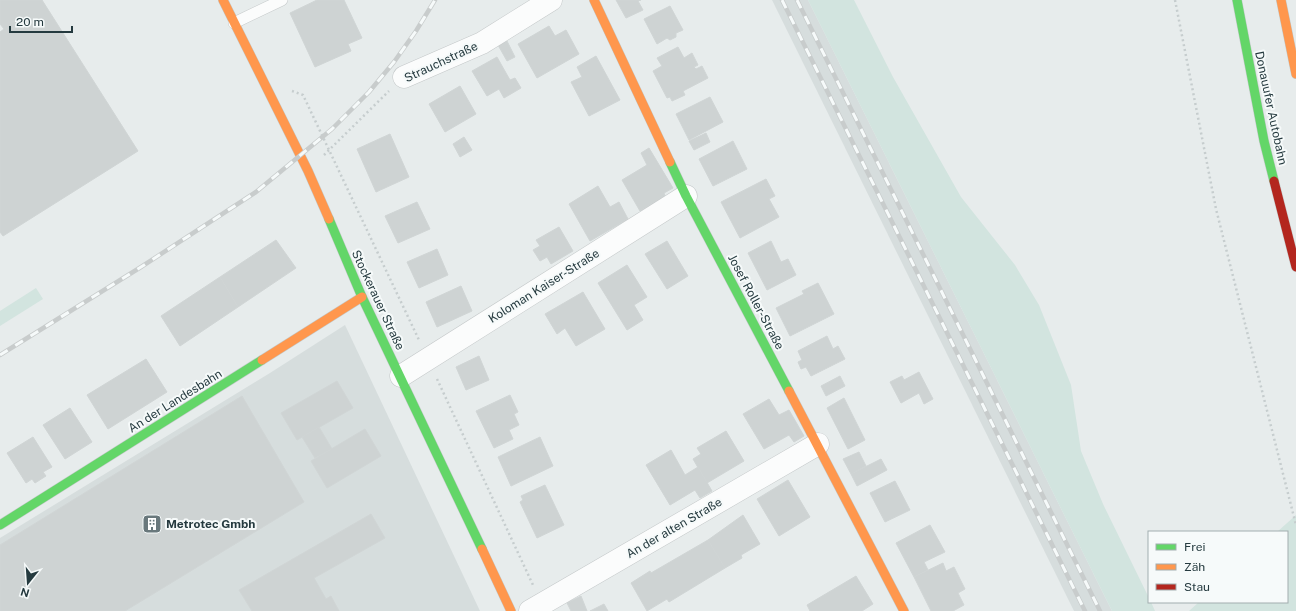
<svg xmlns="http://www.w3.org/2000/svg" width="1296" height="611" font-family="'Public Sans',sans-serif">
	<rect width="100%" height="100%" fill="#e7ecec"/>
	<g fill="#d6dddd">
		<path d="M 772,0 L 808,0 L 1112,611 L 1074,611 Z"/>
		<path d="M 345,325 L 480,611 L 0,611 L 0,538 L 270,373 Z"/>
	</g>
	<g fill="#d2e4df">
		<path d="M 808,0 L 854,0 L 893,77 L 961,197 L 1015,265 L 1039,305 L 1071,385 L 1081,451 L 1103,504 L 1149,598 L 1149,602 L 1151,602 L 1155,611 L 1112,611 Z"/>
		<path d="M 36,288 L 43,299 L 0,326 L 0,311 Z"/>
		<path d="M 1296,515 L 1296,611 L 1189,611 L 1199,602 L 1287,602 L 1287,532 L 1277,532 Z"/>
	</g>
	<g fill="#ced3d3" stroke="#d0d5d5">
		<path d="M 0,0 L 42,0 L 138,151 L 3,236 L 0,232 L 0,32 L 4,29 L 0,24 Z"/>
		<path d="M 317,0 L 344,0 L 362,38 L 348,44 L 351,51 L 315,67 L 290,13 Z"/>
		<path d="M 616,0 L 641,0 L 638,1 L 643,10 L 626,18 Z"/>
		<path d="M 670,6 L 683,30 L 676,33 L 676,37 L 670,40 L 667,38 L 657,44 L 644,19 Z"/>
		<path d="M 549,26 L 555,36 L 566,30 L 579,54 L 537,78 L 518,44 Z"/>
		<path d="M 507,41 L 515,57 L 507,61 L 498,45 Z"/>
		<path d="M 678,47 L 684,58 L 692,53 L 698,65 L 694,67 L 696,69 L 702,66 L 708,78 L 683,91 L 685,95 L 672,101 L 670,97 L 667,98 L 653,71 L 662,66 L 657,58 Z"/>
		<path d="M 596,56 L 620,100 L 589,116 L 571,82 L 582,77 L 577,67 Z"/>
		<path d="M 497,57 L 510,80 L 515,78 L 521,88 L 504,98 L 499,89 L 487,96 L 472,71 Z"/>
		<path d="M 460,86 L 476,114 L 445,132 L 429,104 Z"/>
		<path d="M 710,97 L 723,122 L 689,140 L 676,114 Z"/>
		<path d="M 706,133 L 710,142 L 694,150 L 689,141 Z"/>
		<path d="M 390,134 L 409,177 L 376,192 L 357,149 Z"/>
		<path d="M 464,137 L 472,150 L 460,157 L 453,144 Z"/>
		<path d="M 733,141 L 747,169 L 713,186 L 699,159 Z"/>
		<path d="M 649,148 L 673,188 L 664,193 L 665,196 L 640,211 L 622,180 L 647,165 L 641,153 Z"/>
		<path d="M 766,179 L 775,196 L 769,199 L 779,217 L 740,238 L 721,202 Z"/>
		<path d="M 598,186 L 610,207 L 619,202 L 628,219 L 590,241 L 569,204 Z"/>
		<path d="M 417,202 L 430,229 L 398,243 L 385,216 Z"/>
		<path d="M 559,227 L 573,251 L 551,264 L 547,257 L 540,261 L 533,250 L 540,246 L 536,240 Z"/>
		<path d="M 276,240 L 296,268 L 238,307 L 220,277 Z"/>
		<path d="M 667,241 L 688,276 L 667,289 L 645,254 Z"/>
		<path d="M 771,241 L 781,262 L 788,259 L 796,275 L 767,290 L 748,253 Z"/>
		<path d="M 437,249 L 448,275 L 419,288 L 407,262 Z"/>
		<path d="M 627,265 L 647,297 L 634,305 L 643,320 L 627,330 L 598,283 Z"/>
		<path d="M 220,277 L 238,307 L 180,346 L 161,316 Z"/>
		<path d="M 818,283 L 834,314 L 790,336 L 776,308 L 804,294 L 802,291 Z"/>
		<path d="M 461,286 L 472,311 L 437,327 L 426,302 Z"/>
		<path d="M 583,292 L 605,329 L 576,346 L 565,328 L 557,334 L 545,314 Z"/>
		<path d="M 827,336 L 833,349 L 838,346 L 845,359 L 811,376 L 806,367 L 801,369 L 798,362 L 802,360 L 798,351 Z"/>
		<path d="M 479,356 L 489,380 L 466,390 L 456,367 Z"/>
		<path d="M 146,359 L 167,392 L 108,429 L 87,395 Z"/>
		<path d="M 919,372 L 933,399 L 924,404 L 919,393 L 901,403 L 890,382 L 902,376 L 904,380 Z"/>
		<path d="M 840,376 L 845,386 L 826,396 L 821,386 Z"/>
		<path d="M 337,381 L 353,408 L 297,440 L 281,413 Z"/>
		<path d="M 510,395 L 518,412 L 514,414 L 519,425 L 509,430 L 513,439 L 494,448 L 476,411 Z"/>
		<path d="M 242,396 L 304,502 L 125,611 L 0,611 L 0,545 Z"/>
		<path d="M 844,398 L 865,440 L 848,449 L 827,408 Z"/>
		<path d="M 769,399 L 779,415 L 789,410 L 804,436 L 794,442 L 789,435 L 764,449 L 743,414 Z"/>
		<path d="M 70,408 L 92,442 L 65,459 L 43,425 Z"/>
		<path d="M 319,427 L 332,449 L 315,458 L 302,437 Z"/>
		<path d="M 365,429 L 381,456 L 327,488 L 311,461 Z"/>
		<path d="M 726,431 L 744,461 L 707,483 L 693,459 L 701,454 L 697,448 Z"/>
		<path d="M 33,437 L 52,467 L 43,472 L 46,476 L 35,483 L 32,479 L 26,483 L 7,453 Z"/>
		<path d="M 540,437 L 553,466 L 511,486 L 498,457 Z"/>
		<path d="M 671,450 L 685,475 L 698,467 L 712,491 L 700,498 L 695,490 L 670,505 L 646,465 Z"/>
		<path d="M 859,452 L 866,466 L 851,474 L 843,459 Z"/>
		<path d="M 881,459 L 887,470 L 857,486 L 851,474 Z"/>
		<path d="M 788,480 L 810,517 L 779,536 L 757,499 Z"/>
		<path d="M 895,481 L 910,510 L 885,522 L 870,493 Z"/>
		<path d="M 545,485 L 564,525 L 537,538 L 520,502 L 523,500 L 521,496 Z"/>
		<path d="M 371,514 L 385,538 L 314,578 L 326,599 L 331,596 L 339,611 L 252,611 L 239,590 Z"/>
		<path d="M 743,515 L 760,544 L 741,555 L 742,558 L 725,568 L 708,540 Z"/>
		<path d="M 930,525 L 945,552 L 924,562 L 928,570 L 914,577 L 896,543 Z"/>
		<path d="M 708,540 L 725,568 L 669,602 L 667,599 L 647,611 L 631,583 L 650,571 L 651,573 Z"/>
		<path d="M 943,563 L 946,571 L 954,567 L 965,589 L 958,593 L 964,605 L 953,611 L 931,611 L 914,577 Z"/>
		<path d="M 856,576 L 873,604 L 862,611 L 810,611 L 807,605 Z"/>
		<path d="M 581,596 L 587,611 L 571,611 L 567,603 Z"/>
		<path d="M 604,604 L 608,611 L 590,611 Z"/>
	</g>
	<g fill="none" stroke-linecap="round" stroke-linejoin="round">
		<g stroke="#c4c8c9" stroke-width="12">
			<path id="lane" d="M 234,23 L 282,0"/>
		</g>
		<g stroke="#c4c8c9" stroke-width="23">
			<g id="street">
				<path d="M 404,77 L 482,43 L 551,0"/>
				<path d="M 401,376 L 686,196"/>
				<path d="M 530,611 L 818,444"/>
			</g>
		</g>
		<g stroke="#c3c9c9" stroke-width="10">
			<g id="fast">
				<path d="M 1237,0 L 1264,141 L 1274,181"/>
				<path d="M 670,162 L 686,196 L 789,391"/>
				<path d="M 329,219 L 362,297 L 482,549"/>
				<path d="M 0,525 L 262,360"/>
			</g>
		</g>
		<g stroke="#c3c9c9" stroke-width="10">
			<g id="slow">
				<path d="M 223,0 L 308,171 L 329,219"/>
				<path d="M 594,0 L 670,162"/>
				<path d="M 1281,0 L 1296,74"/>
				<path d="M 262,360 L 362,297"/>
				<path d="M 789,391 L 904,611"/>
				<path d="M 482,549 L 511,611"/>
			</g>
		</g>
		<g stroke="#c3c9c9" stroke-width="10">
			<path id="jam" d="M 1274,181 L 1296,267"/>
		</g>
		<g stroke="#c6cdce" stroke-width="2.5" stroke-dasharray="2 3" stroke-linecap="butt">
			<path d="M 1175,0 L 1216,209 L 1296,525"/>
			<path d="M 292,91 L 303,95 L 419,340"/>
			<path d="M 324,155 L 389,91"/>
			<path d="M 437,379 L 533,585"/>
		</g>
		<use href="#lane" stroke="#fbfcfc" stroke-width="11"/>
		<use href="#street" stroke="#fbfcfc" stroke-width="22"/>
		<use href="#fast" stroke="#63d668" stroke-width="9"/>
		<use href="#slow" stroke="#ff974d" stroke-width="9"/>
		<use href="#jam" stroke="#b3261e" stroke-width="9"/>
		<g stroke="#c8cccc" stroke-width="4.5">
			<g id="rail">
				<path d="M 782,0 L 1085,611"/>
				<path d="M 797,0 L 1100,611"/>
				<path d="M 0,355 L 141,267 L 256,192 L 332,129 L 369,92 L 394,62 L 416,31 L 435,0"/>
			</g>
		</g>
		<use href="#rail" stroke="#f6fafa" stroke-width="3" stroke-dasharray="9" stroke-linecap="butt"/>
	</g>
	<defs>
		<g id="building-square" transform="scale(1)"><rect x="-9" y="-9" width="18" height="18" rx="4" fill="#69787c" stroke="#f6fafa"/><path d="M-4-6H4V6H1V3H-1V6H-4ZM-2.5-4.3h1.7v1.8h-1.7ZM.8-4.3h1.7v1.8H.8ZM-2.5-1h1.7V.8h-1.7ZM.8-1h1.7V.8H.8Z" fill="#fff"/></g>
	</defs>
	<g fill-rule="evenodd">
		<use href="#building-square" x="152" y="524"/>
	</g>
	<g text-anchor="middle" stroke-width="4" stroke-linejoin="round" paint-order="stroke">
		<g font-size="12" fill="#253a3f" stroke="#f6fafa">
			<text transform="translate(441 62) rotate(-25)" y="4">Strauchstraße</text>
			<text transform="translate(1271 108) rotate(78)" y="4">Donauufer Autobahn</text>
			<text transform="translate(544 286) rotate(-32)" y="4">Koloman Kaiser-Straße</text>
			<text transform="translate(378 300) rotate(65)" y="4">Stockerauer Straße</text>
			<text transform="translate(756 302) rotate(62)" y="4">Josef Roller-Straße</text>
			<text transform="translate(175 401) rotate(-32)" y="4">An der Landesbahn</text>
			<text transform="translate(674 528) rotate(-30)" y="4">An der alten Straße</text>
		</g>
		<g font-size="12" font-weight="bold" fill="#253a3f" stroke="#f6fafa" text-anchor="start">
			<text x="166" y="528">Metrotec Gmbh</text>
		</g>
	</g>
	<rect x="1148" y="531" width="140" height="72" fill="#f6fafa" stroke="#a2adaf"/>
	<rect x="1156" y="544" width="20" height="6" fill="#63d668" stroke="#a2adaf"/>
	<text x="1184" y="551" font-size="12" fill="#253a3f">Frei</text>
	<rect x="1156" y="564" width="20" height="6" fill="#ff974d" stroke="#a2adaf"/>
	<text x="1184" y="571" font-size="12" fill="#253a3f">Zäh</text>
	<rect x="1156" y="584" width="20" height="6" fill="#b3261e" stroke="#a2adaf"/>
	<text x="1184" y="591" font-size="12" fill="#253a3f">Stau</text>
	<g transform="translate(28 583) rotate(197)" stroke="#f6fafa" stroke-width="3" paint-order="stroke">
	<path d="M0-3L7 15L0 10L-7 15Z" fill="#253a3f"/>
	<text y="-6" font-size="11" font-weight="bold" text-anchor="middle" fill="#253a3f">N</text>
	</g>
	<path d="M10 26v6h62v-6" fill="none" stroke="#253a3f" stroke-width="2"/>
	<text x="16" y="26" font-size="12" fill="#253a3f" stroke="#f6fafa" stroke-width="3" paint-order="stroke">20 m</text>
</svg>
